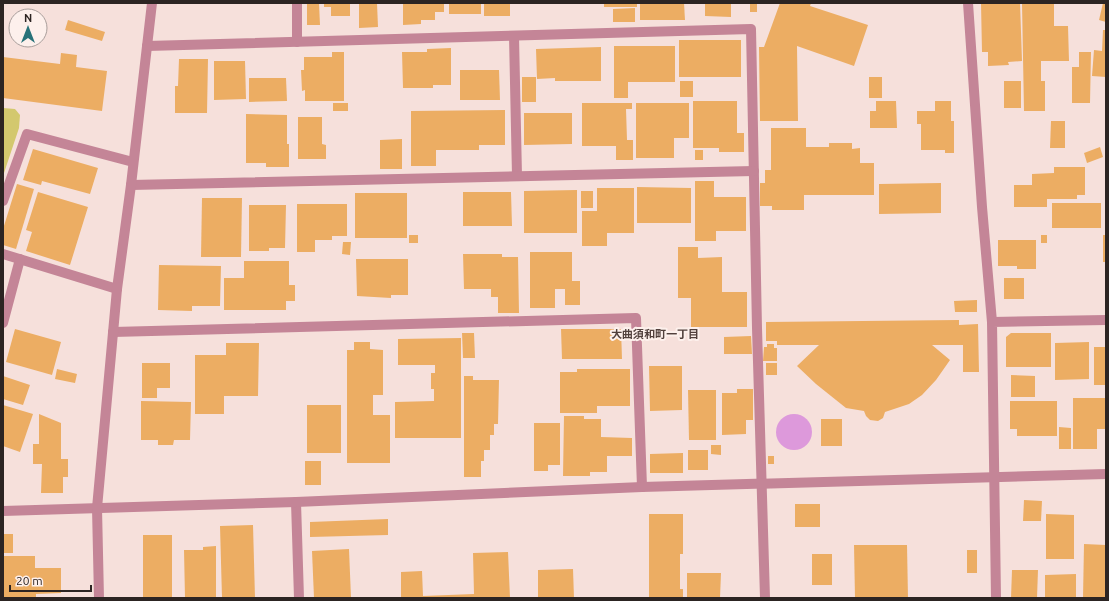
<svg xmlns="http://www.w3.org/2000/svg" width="1109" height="601" font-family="Ubuntu,'Noto Sans JP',sans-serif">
	<rect width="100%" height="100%" fill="#f6e0db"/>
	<path fill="#d3c86e" d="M 3,108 L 15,109 L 20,115 L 19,128 L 3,176 Z"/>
	<circle fill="#dd99db" cx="794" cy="432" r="18"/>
	<g fill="#ecad63">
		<path d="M 307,3 L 319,3 L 320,25 L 307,25 Z"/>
		<path d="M 324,3 L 350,3 L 350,16 L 331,16 L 331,7 L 324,7 Z"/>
		<path d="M 359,3 L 377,3 L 378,27 L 359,28 Z"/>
		<path d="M 403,3 L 444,3 L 444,12 L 435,12 L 435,20 L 421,20 L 421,24 L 403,25 Z"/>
		<rect x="449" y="3" width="32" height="11"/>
		<rect x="484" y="3" width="26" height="13"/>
		<rect x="604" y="3" width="33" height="4"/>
		<path d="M 640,3 L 684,3 L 685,20 L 640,20 Z"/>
		<path d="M 705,3 L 731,3 L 731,17 L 705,16 Z"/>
		<rect x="750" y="3" width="7" height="9"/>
		<path d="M 780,3 L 811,3 L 810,6 L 868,25 L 854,66 L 797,46 L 798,121 L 760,121 L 759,47 L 764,47 Z"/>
		<path d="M 981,3 L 1020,3 L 1022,61 L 1008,62 L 1009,65 L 988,66 L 988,52 L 982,52 Z"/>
		<path d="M 1022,3 L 1054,3 L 1054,26 L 1068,26 L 1069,61 L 1041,61 L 1041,81 L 1045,81 L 1045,111 L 1024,111 Z"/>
		<path d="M 1103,3 L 1106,3 L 1106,22 L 1099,20 Z"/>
		<path d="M 635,8 L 635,22 L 613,22 L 613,9 Z"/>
		<path d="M 68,20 L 105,32 L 102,41 L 65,30 Z"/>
		<path d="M 1103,30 L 1106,30 L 1106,77 L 1092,76 L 1094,50 L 1102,51 Z"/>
		<rect x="679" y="40" width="62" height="37"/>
		<path d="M 614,46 L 675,46 L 675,82 L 628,82 L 628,98 L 614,98 Z"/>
		<path d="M 601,47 L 601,81 L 555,81 L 555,78 L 537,79 L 536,49 Z"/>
		<path d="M 451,48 L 451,85 L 433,85 L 433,88 L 403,88 L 402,52 L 427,52 L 427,49 Z"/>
		<path d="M 332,52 L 344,52 L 344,101 L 305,101 L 305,90 L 302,91 L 301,70 L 304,70 L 304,57 L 332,57 Z"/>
		<path d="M 1079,52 L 1091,52 L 1090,103 L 1072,103 L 1072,67 L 1079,67 Z"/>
		<path d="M 61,53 L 77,55 L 76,67 L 107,71 L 102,111 L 3,98 L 3,57 L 60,64 Z"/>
		<path d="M 179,59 L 208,59 L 207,113 L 175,113 L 175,86 L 178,86 Z"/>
		<path d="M 214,61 L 245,61 L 246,99 L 214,100 Z"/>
		<path d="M 460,70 L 499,70 L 500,100 L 460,100 Z"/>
		<rect x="522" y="77" width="14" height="25"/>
		<rect x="869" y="77" width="13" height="21"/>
		<path d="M 249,78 L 286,78 L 287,101 L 249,102 Z"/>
		<rect x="680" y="81" width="13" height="16"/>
		<rect x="1004" y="81" width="17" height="27"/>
		<path d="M 693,101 L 737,101 L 737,133 L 744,133 L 744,152 L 719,152 L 719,148 L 693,148 Z"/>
		<path d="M 876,101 L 896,101 L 897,128 L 870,128 L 870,111 L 876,111 Z"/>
		<path d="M 935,101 L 951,101 L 951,121 L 954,121 L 954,153 L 945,153 L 945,150 L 921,150 L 921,124 L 917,124 L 917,111 L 935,111 Z"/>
		<rect x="333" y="103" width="15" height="8"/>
		<path d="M 582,103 L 632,103 L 632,109 L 626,109 L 627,140 L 633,140 L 633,160 L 616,160 L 616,146 L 582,146 Z"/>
		<path d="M 636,103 L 689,103 L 689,138 L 674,138 L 674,158 L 636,158 Z"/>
		<path d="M 505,110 L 505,145 L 479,145 L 479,150 L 436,150 L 436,166 L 411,166 L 411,111 Z"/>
		<path d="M 524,113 L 572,113 L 572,144 L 524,145 Z"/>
		<path d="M 246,114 L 287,115 L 287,144 L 289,144 L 289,167 L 266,167 L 266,163 L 246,163 Z"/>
		<path d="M 298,117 L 322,117 L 322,144 L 326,145 L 326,159 L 298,159 Z"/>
		<path d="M 1051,121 L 1065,121 L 1065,148 L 1050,148 Z"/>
		<path d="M 771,128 L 806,128 L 806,147 L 829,147 L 829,143 L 852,143 L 852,149 L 860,148 L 860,163 L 874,163 L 874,195 L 804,195 L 804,210 L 772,210 L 772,206 L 760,206 L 760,183 L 765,183 L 765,170 L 771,170 Z"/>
		<path d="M 402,139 L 402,169 L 380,169 L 380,140 Z"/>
		<path d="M 1100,147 L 1103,157 L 1087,163 L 1084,153 Z"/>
		<path d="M 33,149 L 98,168 L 90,194 L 42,181 L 41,185 L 23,180 Z"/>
		<rect x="695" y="150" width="8" height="10"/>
		<path d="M 1054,167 L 1085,167 L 1085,195 L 1077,195 L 1077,199 L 1047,199 L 1047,207 L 1014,207 L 1014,185 L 1032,185 L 1032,174 L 1054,173 Z"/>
		<path d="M 695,181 L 714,181 L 714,197 L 746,197 L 746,231 L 716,231 L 716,241 L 695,241 Z"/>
		<path d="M 941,183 L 941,213 L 879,214 L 879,184 Z"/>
		<path d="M 17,184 L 34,189 L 16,249 L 3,245 L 3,229 Z"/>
		<path d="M 637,187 L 691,188 L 691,223 L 637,223 Z"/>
		<path d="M 597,188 L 634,188 L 634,233 L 607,233 L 607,246 L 582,246 L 582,211 L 597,211 Z"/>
		<path d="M 577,190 L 577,233 L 524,233 L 524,191 Z"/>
		<rect x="581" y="191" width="12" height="17"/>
		<path d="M 38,192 L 88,207 L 70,265 L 26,251 L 32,232 L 26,230 Z"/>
		<path d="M 463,192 L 511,192 L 512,226 L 463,226 Z"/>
		<rect x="355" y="193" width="52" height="45"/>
		<path d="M 202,198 L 242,198 L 241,257 L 201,257 Z"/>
		<rect x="1052" y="203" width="49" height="25"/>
		<path d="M 297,204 L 347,204 L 347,236 L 332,236 L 332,240 L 315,240 L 315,252 L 297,252 Z"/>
		<path d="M 249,205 L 286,205 L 285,248 L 269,248 L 269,251 L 249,251 Z"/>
		<rect x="409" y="235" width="9" height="8"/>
		<rect x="1041" y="235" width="6" height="8"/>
		<rect x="1103" y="235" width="3" height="27"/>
		<path d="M 998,240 L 1036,240 L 1036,269 L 1017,269 L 1017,266 L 998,266 Z"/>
		<path d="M 343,242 L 351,242 L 350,255 L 342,254 Z"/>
		<path d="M 678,247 L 698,247 L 698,258 L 722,257 L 722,292 L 747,292 L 747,327 L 691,327 L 691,298 L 678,298 Z"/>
		<path d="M 530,252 L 572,252 L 572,281 L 580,281 L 580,305 L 565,305 L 565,289 L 555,289 L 555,308 L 530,308 Z"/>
		<path d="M 463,254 L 502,254 L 502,257 L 518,257 L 519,313 L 498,313 L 498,297 L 491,297 L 491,289 L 464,289 Z"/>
		<path d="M 356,259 L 408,259 L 408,295 L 391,295 L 391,298 L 357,296 Z"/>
		<path d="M 244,261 L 289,261 L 289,285 L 295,285 L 295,301 L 286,301 L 286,310 L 224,310 L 224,278 L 244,278 Z"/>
		<path d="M 159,265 L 221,266 L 220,306 L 192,306 L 192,311 L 158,310 Z"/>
		<rect x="1004" y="278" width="20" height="21"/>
		<path d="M 977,300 L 977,312 L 955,312 L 954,301 Z"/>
		<path d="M 959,320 L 959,325 L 978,324 L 979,372 L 963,372 L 963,345 L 932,345 L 950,360 L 936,380 L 922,395 L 909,404 L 885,412 L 883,418 L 878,421 L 870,420 L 866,416 L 864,411 L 846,408 L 816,384 L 797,366 L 819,345 L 777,345 L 777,341 L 766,341 L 766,322 Z"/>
		<path d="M 15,329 L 61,342 L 52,375 L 6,362 Z"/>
		<path d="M 561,329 L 621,329 L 622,359 L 562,359 Z"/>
		<path d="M 462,333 L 474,333 L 475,358 L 463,358 Z"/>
		<path d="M 1011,333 L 1051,333 L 1051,367 L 1006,367 L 1006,337 Z"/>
		<path d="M 751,336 L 752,354 L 724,354 L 724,337 Z"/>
		<path d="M 461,338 L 461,438 L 395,438 L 395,402 L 434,401 L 434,389 L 431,389 L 431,373 L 435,373 L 435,365 L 398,365 L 398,339 Z"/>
		<path d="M 354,342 L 370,342 L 370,349 L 383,350 L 383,395 L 373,395 L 373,415 L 390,415 L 390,463 L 347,463 L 347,350 L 354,350 Z"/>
		<path d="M 1089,342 L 1089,379 L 1055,380 L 1055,343 Z"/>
		<path d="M 226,343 L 259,343 L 258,396 L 224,396 L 224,414 L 195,414 L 195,355 L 226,355 Z"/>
		<path d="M 767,344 L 774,344 L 774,348 L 777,348 L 777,361 L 763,361 L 764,347 L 767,347 Z"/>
		<rect x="1094" y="347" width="12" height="38"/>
		<path d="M 142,363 L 170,363 L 170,388 L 157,388 L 157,398 L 142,398 Z"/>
		<rect x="766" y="363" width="11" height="12"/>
		<path d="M 649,366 L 682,366 L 682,410 L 650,411 Z"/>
		<path d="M 57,369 L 77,374 L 75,383 L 55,379 Z"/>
		<path d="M 577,369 L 630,369 L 630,406 L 597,406 L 597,413 L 560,413 L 560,372 L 577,372 Z"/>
		<path d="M 1011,375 L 1035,376 L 1035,397 L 1011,397 Z"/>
		<path d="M 3,376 L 30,385 L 23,405 L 3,399 Z"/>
		<path d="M 464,376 L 473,376 L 473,380 L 499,380 L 498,424 L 494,424 L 494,435 L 490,435 L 490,450 L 484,450 L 484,461 L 481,461 L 481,477 L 464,477 Z"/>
		<path d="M 737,389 L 753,389 L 753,420 L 746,420 L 746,434 L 722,435 L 722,393 L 737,393 Z"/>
		<path d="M 688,390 L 716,390 L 716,440 L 689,440 Z"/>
		<path d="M 1073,398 L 1106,398 L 1106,429 L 1097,429 L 1097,449 L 1073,449 Z"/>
		<path d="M 141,401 L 191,402 L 190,440 L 174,440 L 173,445 L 158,445 L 158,440 L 141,440 Z"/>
		<path d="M 1010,401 L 1057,401 L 1057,436 L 1017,436 L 1017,429 L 1010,429 Z"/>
		<path d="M 3,405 L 33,414 L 20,452 L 3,446 Z"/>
		<rect x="307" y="405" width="34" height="48"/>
		<path d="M 39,414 L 61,423 L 61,459 L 68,459 L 68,477 L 63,477 L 63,493 L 41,493 L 42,464 L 33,464 L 33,444 L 39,444 Z"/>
		<path d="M 564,416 L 584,416 L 584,419 L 601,419 L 601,437 L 632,438 L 632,456 L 607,456 L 607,472 L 590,472 L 590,476 L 563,476 Z"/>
		<rect x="821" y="419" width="21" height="27"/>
		<path d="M 534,423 L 560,423 L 560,465 L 548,465 L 548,471 L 534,471 Z"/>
		<path d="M 1059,427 L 1071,428 L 1071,449 L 1059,449 Z"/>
		<path d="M 711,445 L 721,445 L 721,455 L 711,454 Z"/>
		<rect x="688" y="450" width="20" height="20"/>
		<path d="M 683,453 L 683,473 L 650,473 L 650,454 Z"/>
		<rect x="768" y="456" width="6" height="8"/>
		<rect x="305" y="461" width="16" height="24"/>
		<path d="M 1024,500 L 1042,501 L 1041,521 L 1023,521 Z"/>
		<rect x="795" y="504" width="25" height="23"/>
		<path d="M 649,514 L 683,514 L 683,554 L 680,554 L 680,589 L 683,589 L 683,598 L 649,598 Z"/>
		<path d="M 1046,514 L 1074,515 L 1074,559 L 1046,559 Z"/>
		<path d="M 388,519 L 388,535 L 310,537 L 310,522 Z"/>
		<path d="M 253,525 L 255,598 L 222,598 L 220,526 Z"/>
		<rect x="3" y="534" width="10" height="19"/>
		<rect x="143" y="535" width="29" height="63"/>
		<path d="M 1084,544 L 1106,545 L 1106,598 L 1083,598 Z"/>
		<path d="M 854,545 L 907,545 L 908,598 L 855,598 Z"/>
		<path d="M 216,546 L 216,598 L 185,598 L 184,550 L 203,550 L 203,547 Z"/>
		<path d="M 349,549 L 351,598 L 314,598 L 312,551 Z"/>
		<rect x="967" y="550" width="10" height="23"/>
		<path d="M 508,552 L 510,598 L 401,598 L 401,572 L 422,571 L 423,596 L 474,594 L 473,553 Z"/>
		<rect x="812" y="554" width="20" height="31"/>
		<path d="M 3,556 L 35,556 L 35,568 L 61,568 L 61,593 L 36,594 L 36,598 L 3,598 Z"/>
		<path d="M 573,569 L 574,598 L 538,598 L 538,570 Z"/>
		<path d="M 1012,570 L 1038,570 L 1037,598 L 1011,598 Z"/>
		<path d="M 687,573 L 721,573 L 720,598 L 687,598 Z"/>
		<path d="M 1076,574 L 1076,598 L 1045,598 L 1045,575 Z"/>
	</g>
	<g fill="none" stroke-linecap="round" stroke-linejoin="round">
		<g stroke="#c48597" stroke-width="10">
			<path d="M 297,3 L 297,42"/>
			<path d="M 968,3 L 982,207 L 992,322"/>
			<path d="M 514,36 L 517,176"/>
			<path d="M 147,46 L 751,29 L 757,328 L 765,598"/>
			<path d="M 131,185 L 754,171"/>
			<path d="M 3,201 L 27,134 L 133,162"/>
			<path d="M 3,254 L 117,289"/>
			<path d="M 3,323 L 20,259"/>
			<path d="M 113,332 L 636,318 L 642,487"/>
			<path d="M 296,502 L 299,598"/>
			<path d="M 3,511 L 296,502 L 642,487 L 1106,474"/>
			<path d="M 99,598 L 97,508 L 117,289 L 131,185 L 152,3"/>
			<path d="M 996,598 L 992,322 L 1106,320"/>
		</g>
	</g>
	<g text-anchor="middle" stroke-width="4" stroke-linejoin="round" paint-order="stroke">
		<g font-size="11" font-weight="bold" fill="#51403c" stroke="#fdf0ec">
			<text x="655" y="338">大曲須和町一丁目</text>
		</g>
	</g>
	<rect width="1109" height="601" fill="none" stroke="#2c2422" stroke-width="8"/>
	<g transform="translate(28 28)"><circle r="19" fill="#fdf0ec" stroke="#a99e9b"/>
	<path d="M0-3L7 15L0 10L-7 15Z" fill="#287279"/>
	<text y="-6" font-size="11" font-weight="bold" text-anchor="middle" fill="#2c2422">N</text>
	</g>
	<path d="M10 585v6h81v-6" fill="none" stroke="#2c2422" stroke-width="2"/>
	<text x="16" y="585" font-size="12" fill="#2c2422" stroke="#fdf0ec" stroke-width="3" paint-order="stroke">20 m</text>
</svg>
